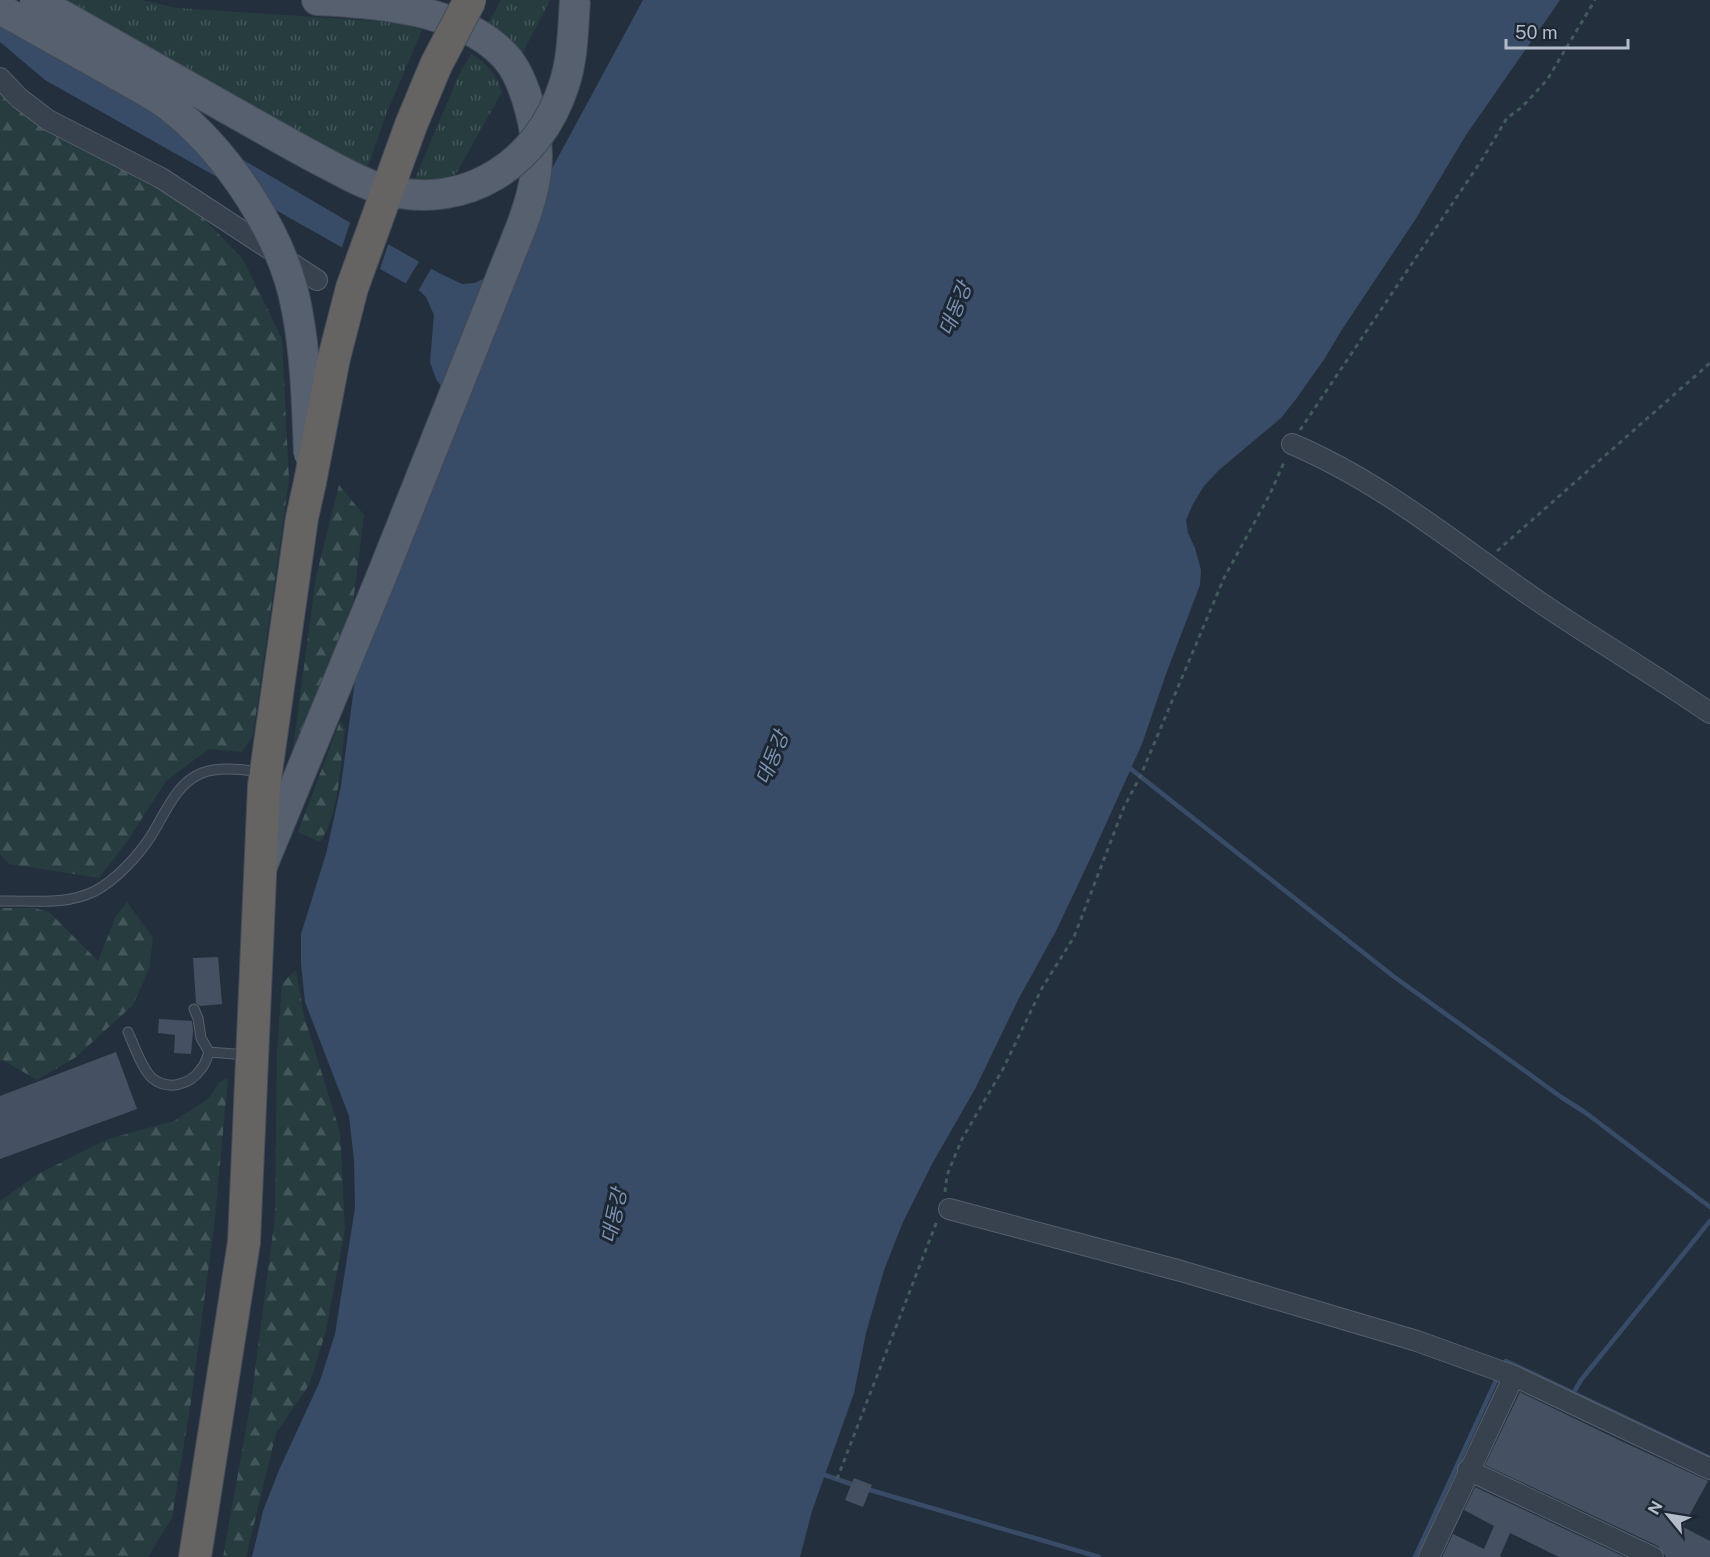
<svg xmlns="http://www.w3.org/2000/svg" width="1710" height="1557" font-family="'Public Sans','Noto Sans KR',sans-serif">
	<defs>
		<pattern id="grass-tufts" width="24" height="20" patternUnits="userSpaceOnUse" patternTransform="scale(1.5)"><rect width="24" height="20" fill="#263c3f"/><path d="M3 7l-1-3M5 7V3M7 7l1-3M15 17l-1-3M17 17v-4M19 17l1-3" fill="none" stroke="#435659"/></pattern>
		<pattern id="forest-firs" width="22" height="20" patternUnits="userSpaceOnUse" patternTransform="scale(1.5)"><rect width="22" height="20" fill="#263c3f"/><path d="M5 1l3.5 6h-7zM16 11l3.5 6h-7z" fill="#435659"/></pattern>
	</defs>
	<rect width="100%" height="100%" fill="#242f3e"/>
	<g fill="url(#grass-tufts)">
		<path d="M 58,0 L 142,0 L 177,8 L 376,21 L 406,25 L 422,30 L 387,112 L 366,171 Z"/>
		<path d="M 501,0 L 550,0 L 521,56 L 509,38 L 489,22 Z"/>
		<path d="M 471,54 C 486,62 497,75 502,92 L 456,174 L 445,178 L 414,181 L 459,75 Z"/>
	</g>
	<g fill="url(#forest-firs)">
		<path d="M 0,91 L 14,104 L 194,209 L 243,259 L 282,339 L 289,480 L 253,735 L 242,752 L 209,749 L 166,781 L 128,840 L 99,878 L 9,864 L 0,854 Z"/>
		<path d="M 339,485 L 364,515 L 353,603 L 292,756 L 316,577 Z"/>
		<path d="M 340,721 L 345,728 C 341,760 339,816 320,842 L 298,832 Z"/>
		<path d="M 127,902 L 153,938 L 149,969 L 133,1005 L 76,1057 L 37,1080 L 3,1060 L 0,1061 L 0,908 L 34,908 L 49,912 L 98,961 L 116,916 Z"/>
		<path d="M 296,970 L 304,1016 L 340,1132 L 345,1229 L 326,1331 L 309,1385 L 276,1433 L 246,1557 L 223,1557 L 251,1401 L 275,1217 L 277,1051 L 282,983 Z"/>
		<path d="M 228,1078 L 215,1218 L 191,1401 L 172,1518 L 148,1557 L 0,1557 L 0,1201 L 38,1174 L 108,1139 L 174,1121 L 208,1099 L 220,1082 Z"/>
	</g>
	<path fill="#394c67" d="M 643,0 L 1560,0 L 1466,135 L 1415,220 L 1341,331 L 1325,358 L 1296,399 L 1281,418 L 1219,470 L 1204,486 L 1193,504 L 1186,520 L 1188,533 L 1195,548 L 1201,570 L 1200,585 L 1166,674 L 1142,744 L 1091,857 L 1056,931 L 1019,998 L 975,1089 L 932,1164 L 903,1222 L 884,1270 L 866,1333 L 854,1393 L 812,1511 L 800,1557 L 252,1557 L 263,1511 L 279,1470 L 320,1381 L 335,1334 L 355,1208 L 354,1160 L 349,1116 L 305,1002 L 301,964 L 301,934 L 326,854 L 341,786 L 355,680 L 394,572 L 458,410 L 436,379 L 430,362 L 434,315 L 426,297 L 421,292 L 45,80 L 0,42 L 0,17 L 342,218 L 439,273 L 462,284 L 475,283 L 483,279 L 519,254 L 549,174 Z"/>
	<g fill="#242f3e">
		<path d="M 351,220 L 389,242 L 379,272 L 341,250 Z"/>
		<path d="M 420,260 L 432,267 L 417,293 L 404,286 Z"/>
	</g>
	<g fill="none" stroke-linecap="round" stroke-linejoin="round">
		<g stroke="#394c67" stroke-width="4.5">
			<path d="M 1131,769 L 1393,976 L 1561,1097 L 1586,1113 L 1710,1207"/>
			<path d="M 1503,1367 L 1506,1361 L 1710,1458"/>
			<path d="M 1574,1392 L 1581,1380 L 1710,1221"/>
			<path d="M 825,1475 L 851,1484"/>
			<path d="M 870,1490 L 1099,1557"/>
			<path d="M 1415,1557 L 1499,1374"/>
		</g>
	</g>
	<g fill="#455162">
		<path d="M 218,957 L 222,1004 L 200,1006 L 196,1003 L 193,958 Z"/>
		<path d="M 159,1019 L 192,1021 L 193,1031 L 191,1054 L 174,1053 L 175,1035 L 158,1033 Z"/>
		<path d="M 116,1052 L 137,1109 L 0,1159 L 0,1096 Z"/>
		<path d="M 1520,1392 L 1621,1441 L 1708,1481 L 1683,1527 L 1710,1541 L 1710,1557 L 1666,1557 L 1658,1546 L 1485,1465 Z"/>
		<path d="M 854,1478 L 872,1485 L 863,1507 L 845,1500 Z"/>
		<path d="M 1475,1487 L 1625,1557 L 1559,1557 L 1510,1533 L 1500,1556 L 1502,1557 L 1442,1557 L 1453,1534 L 1484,1549 L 1494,1526 L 1464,1510 Z"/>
	</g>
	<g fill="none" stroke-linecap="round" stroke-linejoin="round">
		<g stroke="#565f6c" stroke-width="11">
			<g id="service">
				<path d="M 0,901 C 32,900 65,906 95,891 C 116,880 138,856 151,836 C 165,814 176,783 202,773 C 220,766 244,770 262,772"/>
				<path d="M 128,1032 C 134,1045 142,1069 152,1078 C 168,1091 190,1085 201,1069 C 205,1065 207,1058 209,1052 L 201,1038 L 198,1018 L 194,1009"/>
				<path d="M 209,1052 L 247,1055"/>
			</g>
		</g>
		<g stroke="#565f6c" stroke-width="22">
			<g id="minor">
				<path d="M 0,78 L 19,98 L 48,120 L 161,178 L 317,280"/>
				<path d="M 1292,444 C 1384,483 1459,547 1541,603 C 1597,641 1655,675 1710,713"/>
				<path d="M 949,1209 L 1181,1271 L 1417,1341 L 1514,1376 L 1710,1469"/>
				<path d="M 1468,1470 L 1653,1557"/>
				<path d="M 1429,1557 L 1514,1376"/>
			</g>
		</g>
		<g stroke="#414a57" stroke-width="32">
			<path id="primary" d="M 262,866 L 382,575 L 522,225 C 537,184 542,156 531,113 C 526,93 519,71 505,56 C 461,9 378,3 317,0"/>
		</g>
		<g stroke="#434c59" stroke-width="34">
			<path id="trunk" d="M 195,1557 L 244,1242 L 264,786 L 302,518 L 310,482"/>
		</g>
		<g stroke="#44595c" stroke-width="3" stroke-dasharray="4.5 4.5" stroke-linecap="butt">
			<path d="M 1300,430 L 1483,158 L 1507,118 L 1522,107 L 1547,80 L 1595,0"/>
			<path d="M 1497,551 L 1710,363"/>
			<path d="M 945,1192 L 947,1175 L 962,1139 L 1003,1069 L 1042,988 L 1074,937 L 1124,807 L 1140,777 L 1224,578 L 1270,494 L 1285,460"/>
			<path d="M 837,1479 L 937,1221"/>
		</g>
		<use href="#service" stroke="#38414e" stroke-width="9"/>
		<use href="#minor" stroke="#38414e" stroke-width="20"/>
		<use href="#primary" stroke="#56606e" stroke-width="30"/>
		<use href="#trunk" stroke="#656462" stroke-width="32"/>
		<g stroke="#414a57" stroke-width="32" stroke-linecap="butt">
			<g id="primary-bridge">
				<path d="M 35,0 C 99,36 164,73 228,109 C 262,128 296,148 331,166 C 348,175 366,185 385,190 C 467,211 539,163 564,85 C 573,58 573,28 575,0"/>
				<path d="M 0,9 C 36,29 71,49 107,69 C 127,81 150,92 169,106 C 228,152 284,236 297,310 C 306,357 307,406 309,454"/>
			</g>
		</g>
		<g stroke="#434c59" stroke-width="34" stroke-linecap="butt">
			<path id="trunk-bridge" d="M 310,482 L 334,358 L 352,288 L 411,125 L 436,65 L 470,0"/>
		</g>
		<use href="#primary-bridge" stroke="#56606e" stroke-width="30"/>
		<use href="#trunk-bridge" stroke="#656462" stroke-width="32"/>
	</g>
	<g text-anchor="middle" stroke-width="6" stroke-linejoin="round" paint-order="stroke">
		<g font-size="20" font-style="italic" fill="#7c92b1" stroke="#1d2633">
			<text transform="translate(955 309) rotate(-68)" y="7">대동강</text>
			<text transform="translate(772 758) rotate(-68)" y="7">대동강</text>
			<text transform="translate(614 1216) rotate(-78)" y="7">대동강</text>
		</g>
	</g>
	<g transform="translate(1668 1515) rotate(300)" stroke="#1d2633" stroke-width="4.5" paint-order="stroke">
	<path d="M0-4.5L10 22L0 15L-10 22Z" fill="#b4bcc9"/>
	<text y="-9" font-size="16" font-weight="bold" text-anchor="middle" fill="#b4bcc9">N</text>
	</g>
	<path d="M1506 39v9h122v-9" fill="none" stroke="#b4bcc9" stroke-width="3"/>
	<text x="1515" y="39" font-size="18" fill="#b4bcc9" stroke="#1d2633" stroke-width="4.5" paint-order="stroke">50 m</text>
</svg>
